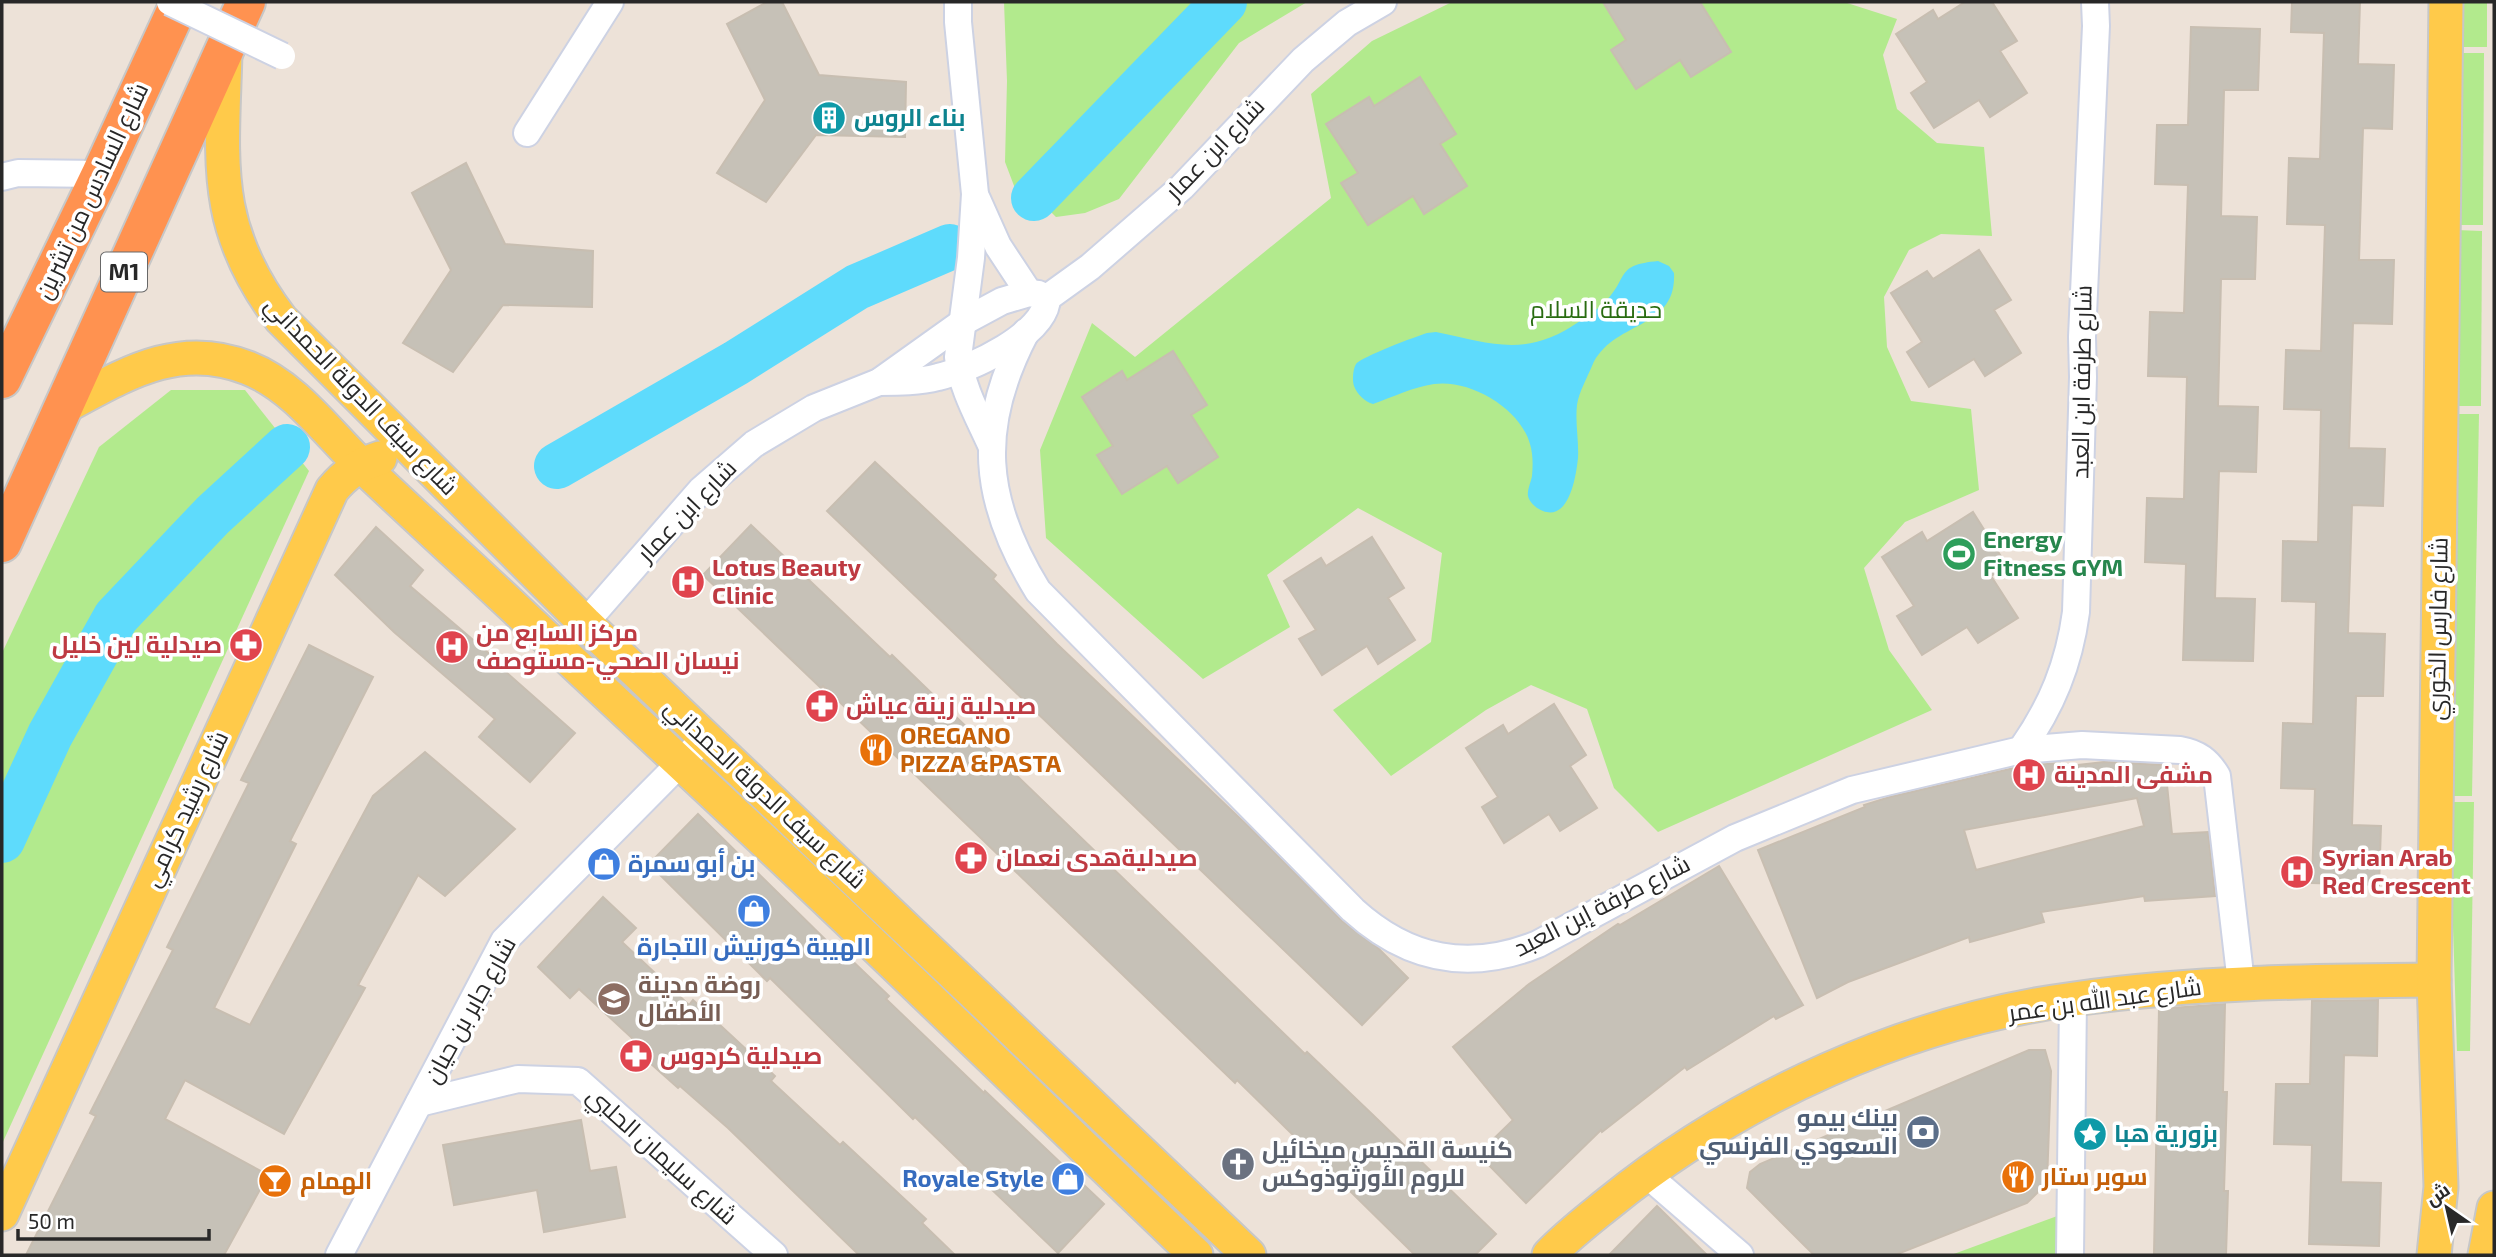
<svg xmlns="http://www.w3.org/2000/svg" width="2496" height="1257" font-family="'Exo 2',Cairo,sans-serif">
	<rect width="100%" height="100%" fill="#ede2d8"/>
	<g fill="#b2ea8d">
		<path d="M 1004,2 L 1202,2 L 1045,173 L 1016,191 L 1005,162 L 1007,81 Z"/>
		<path d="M 1245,2 L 1307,2 L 1239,43 L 1119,199 L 1085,213 L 1056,217 L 1045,206 Z"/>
		<path d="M 1452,2 L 1844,2 L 1897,19 L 1883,55 L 1897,109 L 1937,143 L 1984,147 L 1992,236 L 1941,234 L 1909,250 L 1884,297 L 1887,347 L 1911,401 L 1971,409 L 1979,490 L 1905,522 L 1864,568 L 1889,650 L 1932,710 L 1658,832 L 1614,788 L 1587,709 L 1531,685 L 1486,710 L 1391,776 L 1333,710 L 1431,642 L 1442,553 L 1358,508 L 1267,575 L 1290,627 L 1203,679 L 1046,538 L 1040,450 L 1092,323 L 1135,357 L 1331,198 L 1311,94 L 1372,41 Z"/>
		<path d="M 2461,2 L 2487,2 L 2487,47 L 2460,47 Z"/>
		<path d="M 2458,53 L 2484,53 L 2483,225 L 2457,225 Z"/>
		<path d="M 2456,230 L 2482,231 L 2481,406 L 2455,406 Z"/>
		<path d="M 171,390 L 245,390 L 309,471 L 2,1144 L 2,653 L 99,447 Z"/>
		<path d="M 2453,414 L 2479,414 L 2472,796 L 2447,796 Z"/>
		<path d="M 2449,802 L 2474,802 L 2470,1051 L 2457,1051 Z"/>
		<path d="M 2060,1215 L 2066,1255 L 1951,1255 Z"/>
	</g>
	<path fill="#5edbfc" d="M 1658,261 L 1669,266 L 1674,273 C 1677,331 1612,320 1592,366 C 1587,378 1579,392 1577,405 C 1575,423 1579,441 1578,458 C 1576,477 1569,521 1543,511 C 1537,509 1529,502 1528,496 C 1527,490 1531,482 1532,476 C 1533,465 1533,454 1530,444 C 1520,408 1470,379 1434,384 C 1413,387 1393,397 1373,404 C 1365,402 1357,394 1354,386 C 1352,380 1353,369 1356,364 C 1361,357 1417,336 1427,333 L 1436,332 C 1493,344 1527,358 1580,321 C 1589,314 1599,309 1606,301 C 1629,277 1615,265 1658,261 Z"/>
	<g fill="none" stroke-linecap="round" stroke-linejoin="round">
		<g stroke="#5edbfc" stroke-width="46">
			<path d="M 1034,198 L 1224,2"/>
			<path d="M 557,466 L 736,363 L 857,287 L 950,247"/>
			<path d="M 2,840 L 50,735 L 116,617 L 213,515 L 287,447"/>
		</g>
	</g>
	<g fill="#c6c1b7" stroke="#c8beb1" stroke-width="2" fill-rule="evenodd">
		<path d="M 767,2 L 782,2 L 819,75 L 906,82 L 905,137 L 816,135 L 766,202 L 717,173 L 765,100 L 727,24 Z"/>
		<path d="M 1603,2 L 1700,2 L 1731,52 L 1691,77 L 1680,60 L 1636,89 L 1611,50 L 1626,40 Z"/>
		<path d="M 1965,2 L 1992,2 L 2017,41 L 2000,51 L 2027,93 L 1990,117 L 1979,100 L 1934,128 L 1911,93 L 1927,82 L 1896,34 L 1933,10 L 1938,19 Z"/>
		<path d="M 2292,2 L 2360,2 L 2358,64 L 2394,65 L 2392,129 L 2363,128 L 2359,260 L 2394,260 L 2392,324 L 2353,323 L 2349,448 L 2385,449 L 2383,506 L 2352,505 L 2348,633 L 2385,634 L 2383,696 L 2356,696 L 2352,825 L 2381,826 L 2379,885 L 2312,883 L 2315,789 L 2281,788 L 2283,723 L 2313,724 L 2316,602 L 2282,601 L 2283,541 L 2318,542 L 2321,410 L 2284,409 L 2286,350 L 2321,351 L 2325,225 L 2287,224 L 2289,158 L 2320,159 L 2324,33 L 2291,32 Z"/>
		<path d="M 2191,27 L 2260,29 L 2258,90 L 2224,90 L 2221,216 L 2257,217 L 2255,279 L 2221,279 L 2218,406 L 2258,407 L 2256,472 L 2219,471 L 2215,598 L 2255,599 L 2253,661 L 2183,660 L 2186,564 L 2145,562 L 2147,498 L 2184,499 L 2187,377 L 2148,376 L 2150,312 L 2184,313 L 2188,185 L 2155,184 L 2157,125 L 2188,125 Z"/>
		<path d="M 1420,77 L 1456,134 L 1440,144 L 1467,186 L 1424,214 L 1413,196 L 1368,225 L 1341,183 L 1358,173 L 1326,124 L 1369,97 L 1374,106 Z"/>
		<path d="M 466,163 L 505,244 L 593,251 L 592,307 L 503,305 L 453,372 L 403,343 L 451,270 L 412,193 Z"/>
		<path d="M 1979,250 L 2011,300 L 1994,310 L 2021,353 L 1985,376 L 1974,359 L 1929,387 L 1907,352 L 1922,342 L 1891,293 L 1927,271 L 1933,279 Z"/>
		<path d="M 1173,351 L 1207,405 L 1191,415 L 1218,457 L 1178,483 L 1167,466 L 1122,494 L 1097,455 L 1113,446 L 1082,397 L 1122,371 L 1127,380 Z"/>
		<path d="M 875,462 L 996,575 L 993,579 L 1057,644 L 1250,828 L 1342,921 L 1377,947 L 1408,978 L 1362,1025 L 827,511 Z"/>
		<path d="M 1973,512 L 2007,566 L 1991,576 L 2018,618 L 1978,643 L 1967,627 L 1922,655 L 1897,616 L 1914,606 L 1882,557 L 1922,532 L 1927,541 Z"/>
		<path d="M 751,525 L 890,657 L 892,655 L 1305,1054 L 1307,1052 L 1374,1116 L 1496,1234 L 1475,1255 L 1415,1255 L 1237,1080 L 1235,1083 L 823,686 L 821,688 L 703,575 Z"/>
		<path d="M 376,527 L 423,570 L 410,586 L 499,662 L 497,664 L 575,733 L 530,782 L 479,737 L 495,719 L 394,632 L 335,575 Z"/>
		<path d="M 1372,537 L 1404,588 L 1388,598 L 1415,640 L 1378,664 L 1367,646 L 1322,675 L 1299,639 L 1316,630 L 1284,581 L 1321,558 L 1326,566 Z"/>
		<path d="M 309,645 L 373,677 L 290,841 L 296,844 L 214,1008 L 250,1025 L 373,796 L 425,752 L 515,829 L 445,896 L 418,875 L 358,985 L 365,988 L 284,1134 L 185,1080 L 165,1119 L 268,1175 L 224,1255 L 26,1255 L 96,1116 L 90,1113 L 173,950 L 167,947 L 249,783 L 241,780 Z"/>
		<path d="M 1554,704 L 1586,755 L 1570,766 L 1597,808 L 1560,831 L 1549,814 L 1504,843 L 1482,807 L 1498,797 L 1466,748 L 1503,725 L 1508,734 Z"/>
		<path d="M 2104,762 L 2165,765 L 2172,834 L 2208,832 L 2215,896 L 2145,901 L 2144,896 L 2041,912 L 2044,922 L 1970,942 L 1969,937 L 1848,982 L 1817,998 L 1758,850 L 1865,807 L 1864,805 L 1890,797 L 2023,766 L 2060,763 L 2060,767 ZM 2137,798 L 2144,826 L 1976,870 L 1964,830 Z"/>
		<path d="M 698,814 L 837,951 L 840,949 L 889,996 L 886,999 L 984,1093 L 985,1091 L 1104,1204 L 1058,1253 L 987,1185 L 986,1186 L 915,1117 L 913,1119 L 770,978 L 767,981 L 649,864 Z"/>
		<path d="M 1719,866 L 1803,1005 L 1776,1019 L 1774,1016 L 1687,1070 L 1685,1067 L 1602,1132 L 1601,1130 L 1526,1203 L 1478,1154 L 1513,1120 L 1453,1047 L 1529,984 L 1618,924 L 1620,925 Z"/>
		<path d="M 603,897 L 636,928 L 622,942 L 689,1005 L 693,1000 L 775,1076 L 771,1081 L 840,1145 L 843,1142 L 926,1219 L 922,1223 L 955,1255 L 859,1255 L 728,1128 L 680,1086 L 678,1088 L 642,1056 L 646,1051 L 579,989 L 570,998 L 538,967 Z"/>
		<path d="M 2378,1000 L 2377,1056 L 2344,1055 L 2341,1182 L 2381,1183 L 2379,1246 L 2309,1244 L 2312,1145 L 2274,1144 L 2276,1084 L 2310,1084 L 2312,1001 Z"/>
		<path d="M 2225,1004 L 2223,1092 L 2227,1092 L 2224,1191 L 2228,1191 L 2226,1255 L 2154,1254 L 2159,1009 Z"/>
		<path d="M 2029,1050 L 2045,1050 L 2051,1071 L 2047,1183 L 2027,1203 L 1895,1255 L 1814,1255 L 1747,1188 L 1750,1172 L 1760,1164 Z"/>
		<path d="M 581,1120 L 590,1171 L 616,1167 L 625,1217 L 544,1232 L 537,1190 L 454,1205 L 443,1145 Z"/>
		<path d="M 1657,1206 L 1707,1255 L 1609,1255 Z"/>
	</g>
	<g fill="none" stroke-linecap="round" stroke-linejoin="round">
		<g stroke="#cdd2e3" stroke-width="30">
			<g id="minor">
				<path d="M 958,2 L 958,22 L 975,194 L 971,258 L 958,357 C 962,388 978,416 991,445"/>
				<path d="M 527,133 L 610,2"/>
				<path d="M 2,177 L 18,173 L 101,174"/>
				<path d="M 977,199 L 998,246 L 1029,293"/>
				<path d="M 1026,332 C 976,427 982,500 1038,591 L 1353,910 C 1408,960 1469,972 1538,944 L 1735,838 L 1852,790 L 2021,750 L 2082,745 L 2180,750 C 2198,753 2208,761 2217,776 L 2241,983"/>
				<path d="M 879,382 C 899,382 919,382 938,377 C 969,370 1047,334 1047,298 L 1090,267 L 1182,187 L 1303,60 L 1347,23 L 1383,2"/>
				<path d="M 585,623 L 701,490 L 754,444 L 814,408 L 879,382 L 963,322 L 1002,301 L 1029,293 L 1038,294 L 1047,298"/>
				<path d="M 2021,750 C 2052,706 2069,664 2076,612 L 2083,377 L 2082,337 L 2096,26 L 2095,2"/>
				<path d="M 419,1103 L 518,1079 L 578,1081 L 774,1255"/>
				<path d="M 1645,1173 L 1740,1255"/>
				<path d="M 339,1255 L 504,941 L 705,738"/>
				<path d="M 2070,1255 L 2073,999"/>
			</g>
		</g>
		<g stroke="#c7c7c7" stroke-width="37">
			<g id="major">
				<path d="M 225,53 C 222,162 211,227 281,319 L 585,623 L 1249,1255"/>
				<path d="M 64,407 C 124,375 178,340 248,368 C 294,386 326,431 361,465 C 399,501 438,537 476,572 C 577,667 678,760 778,854 C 919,987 1057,1122 1196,1255"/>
				<path d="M 2,1214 L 332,490 C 346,473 359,465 380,458"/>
				<path d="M 1549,1255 C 1567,1236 1588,1220 1609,1203 C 1738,1098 1908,1021 2074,999 C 2193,982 2313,981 2434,980"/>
				<path d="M 2434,1255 L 2441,1187 L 2434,980 L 2446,2"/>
				<path d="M 2485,1255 L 2494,1208"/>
			</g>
		</g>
		<g stroke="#c7c7c7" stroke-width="42">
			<g id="highway">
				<path d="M 2,379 L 101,174 L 180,2"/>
				<path d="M 2,543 L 246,2"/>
			</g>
		</g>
		<use href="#minor" stroke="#fff" stroke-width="26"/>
		<use href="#major" stroke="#ffca4a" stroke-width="33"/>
		<use href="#highway" stroke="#ff9250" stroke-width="38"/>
		<g stroke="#cdd2e3" stroke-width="30" stroke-linecap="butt">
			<path id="minor-bridge" d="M 170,2 L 282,56"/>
		</g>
		<use href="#minor-bridge" stroke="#fff" stroke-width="26"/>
	</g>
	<defs>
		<g id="building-disc" transform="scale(1.75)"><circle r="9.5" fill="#0f9aa8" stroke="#fff"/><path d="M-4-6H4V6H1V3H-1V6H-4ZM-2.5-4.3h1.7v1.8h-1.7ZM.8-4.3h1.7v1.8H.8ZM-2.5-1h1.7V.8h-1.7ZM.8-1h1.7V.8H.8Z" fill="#fff"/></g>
		<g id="stadium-disc" transform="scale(1.75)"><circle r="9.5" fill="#2e9e5b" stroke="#fff"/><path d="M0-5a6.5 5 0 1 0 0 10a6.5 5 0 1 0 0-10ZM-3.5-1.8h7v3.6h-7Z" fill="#fff"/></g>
		<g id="hospital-disc" transform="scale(1.75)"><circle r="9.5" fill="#e0444e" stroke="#fff"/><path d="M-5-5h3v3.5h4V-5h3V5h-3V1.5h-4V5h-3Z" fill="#fff"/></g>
		<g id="pharmacy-disc" transform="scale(1.75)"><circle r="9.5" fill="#e0444e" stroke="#fff"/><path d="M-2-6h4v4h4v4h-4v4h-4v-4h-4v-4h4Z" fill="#fff"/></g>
		<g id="restaurant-disc" transform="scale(1.75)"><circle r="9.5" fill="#e8710a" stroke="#fff"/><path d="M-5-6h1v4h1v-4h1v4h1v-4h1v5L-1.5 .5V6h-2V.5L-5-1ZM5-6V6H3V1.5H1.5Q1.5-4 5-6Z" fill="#fff"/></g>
		<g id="shop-disc" transform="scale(1.75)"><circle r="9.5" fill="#3f7fe0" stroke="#fff"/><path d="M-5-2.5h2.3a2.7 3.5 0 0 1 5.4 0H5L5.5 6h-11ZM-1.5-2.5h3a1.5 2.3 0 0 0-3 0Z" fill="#fff"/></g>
		<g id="school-disc" transform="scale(1.75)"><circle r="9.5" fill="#8d6e63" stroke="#fff"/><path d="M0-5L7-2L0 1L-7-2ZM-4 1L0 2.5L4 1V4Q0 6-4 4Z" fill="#fff"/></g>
		<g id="bank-disc" transform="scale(1.75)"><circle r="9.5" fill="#5c6f8a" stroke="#fff"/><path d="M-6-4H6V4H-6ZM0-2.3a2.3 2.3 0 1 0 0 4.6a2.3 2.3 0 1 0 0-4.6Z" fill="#fff"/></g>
		<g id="sight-disc" transform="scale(1.75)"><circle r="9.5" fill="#0f9aa8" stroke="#fff"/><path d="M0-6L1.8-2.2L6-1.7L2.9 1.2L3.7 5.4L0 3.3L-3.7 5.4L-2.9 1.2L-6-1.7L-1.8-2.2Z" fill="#fff"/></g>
		<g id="church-disc" transform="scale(1.75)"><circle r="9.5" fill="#6b7280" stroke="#fff"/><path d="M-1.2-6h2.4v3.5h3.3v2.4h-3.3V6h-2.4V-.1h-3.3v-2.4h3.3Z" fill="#fff"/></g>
		<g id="bar-disc" transform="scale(1.75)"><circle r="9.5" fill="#e8710a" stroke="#fff"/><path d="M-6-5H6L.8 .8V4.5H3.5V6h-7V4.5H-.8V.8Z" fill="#fff"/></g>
	</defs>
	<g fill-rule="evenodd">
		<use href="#building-disc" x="829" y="118"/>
		<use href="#stadium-disc" x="1959" y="554"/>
		<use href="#hospital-disc" x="688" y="582"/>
		<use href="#pharmacy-disc" x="246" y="645"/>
		<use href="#hospital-disc" x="452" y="647"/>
		<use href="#pharmacy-disc" x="822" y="706"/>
		<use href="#restaurant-disc" x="876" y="750"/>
		<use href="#hospital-disc" x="2029" y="775"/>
		<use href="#pharmacy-disc" x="971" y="858"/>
		<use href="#shop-disc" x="604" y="864"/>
		<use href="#hospital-disc" x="2297" y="872"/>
		<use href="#shop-disc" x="754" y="911"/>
		<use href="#school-disc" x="614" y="999"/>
		<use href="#pharmacy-disc" x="636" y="1056"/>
		<use href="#bank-disc" x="1923" y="1132"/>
		<use href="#sight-disc" x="2090" y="1134"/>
		<use href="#church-disc" x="1238" y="1164"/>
		<use href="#restaurant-disc" x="2018" y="1177"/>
		<use href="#shop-disc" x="1068" y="1179"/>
		<use href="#bar-disc" x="275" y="1181"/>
	</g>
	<g text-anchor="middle" stroke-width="7" stroke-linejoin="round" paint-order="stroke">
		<rect fill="#fff" stroke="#686868" stroke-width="2" x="101" y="252.5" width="46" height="39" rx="5"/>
		<g font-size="23" font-weight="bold" fill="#282828">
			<text x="124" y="280">M1</text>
		</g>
		<g font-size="24" font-weight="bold" fill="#0d838f" stroke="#fff" text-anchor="start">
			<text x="854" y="126">بناء الروس</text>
			<text x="2114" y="1142">بزورية هبا</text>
		</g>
		<g font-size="24" fill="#282828" stroke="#fff">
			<text transform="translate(1215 149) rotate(-46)" y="8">شارع ابن عمار</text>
			<text transform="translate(92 191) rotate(-65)" y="8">شارع السادس من تشرين</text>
			<text transform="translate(2082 382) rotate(-89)" y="8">شارع طرفة ابن العبد</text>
			<text transform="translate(361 396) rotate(46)" y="8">شارع سيف الدولة الحمداني</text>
			<text transform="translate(687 511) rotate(-46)" y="8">شارع ابن عمار</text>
			<text transform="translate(2438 629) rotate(-89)" y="8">شارع فارس الخوري</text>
			<text transform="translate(765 794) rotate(43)" y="8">شارع سيف الدولة الحمداني</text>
			<text transform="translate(186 809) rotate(-65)" y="8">شارع رشيد كرامي</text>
			<text transform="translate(1602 906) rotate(-27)" y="8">شارع طرفة إبن العبد</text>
			<text transform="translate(2105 1000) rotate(-8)" y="8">شارع عبد الله بن عمر</text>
			<text transform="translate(470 1010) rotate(-61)" y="8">شارع جابر بن حيان</text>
			<text transform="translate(662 1156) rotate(42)" y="8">شارع سليمان الحلبي</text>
		</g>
		<g font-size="24" fill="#296c11" stroke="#fff">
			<text x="1596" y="318">حديقة السلام</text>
		</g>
		<g font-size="24" font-weight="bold" fill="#27864d" stroke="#fff" text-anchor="start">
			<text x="1983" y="548">Energy<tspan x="1983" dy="28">Fitness GYM</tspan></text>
		</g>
		<g font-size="24" font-weight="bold" fill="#be3a42" stroke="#fff" text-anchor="start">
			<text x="712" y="576">Lotus Beauty<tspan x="712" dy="28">Clinic</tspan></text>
			<text x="476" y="641">مركز السابع من<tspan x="476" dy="28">نيسان الصحي-مستوصف</tspan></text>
			<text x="222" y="653" text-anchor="end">صيدلية لين خليل</text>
			<text x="846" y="714">صيدلية زينة عياش</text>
			<text x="2054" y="783">مشفى المدينة</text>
			<text x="996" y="866">صيدليةهدى نعمان</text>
			<text x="2322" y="866">Syrian Arab<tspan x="2322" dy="28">Red Crescent</tspan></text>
			<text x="660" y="1064">صيدلية كردوس</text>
		</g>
		<g font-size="24" font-weight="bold" fill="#c56008" stroke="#fff" text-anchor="start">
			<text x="900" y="744">OREGANO<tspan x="900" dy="28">PIZZA &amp;PASTA</tspan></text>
			<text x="2042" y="1185">سوبر ستار</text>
			<text x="300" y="1189">الهمام</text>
		</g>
		<g font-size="24" font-weight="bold" fill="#366cbe" stroke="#fff" text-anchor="start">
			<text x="628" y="872">بن أبو سمرة</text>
			<text x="754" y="955" text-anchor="middle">الهيبة كورنيش التجارة</text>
			<text x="1044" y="1187" text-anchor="end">Royale Style</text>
		</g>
		<g font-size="24" font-weight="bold" fill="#785e54" stroke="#fff" text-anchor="start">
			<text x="638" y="993">روضة مدينة<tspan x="638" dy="28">الأطفال</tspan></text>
		</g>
		<g font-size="24" font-weight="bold" fill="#4e5e75" stroke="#fff" text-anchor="end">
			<text x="1898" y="1126">بينك بيمو<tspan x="1898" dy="28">السعودي الفرنسي</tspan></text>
		</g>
		<g font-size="24" font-weight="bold" fill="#5b616d" stroke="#fff" text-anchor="start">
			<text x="1262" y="1158">كنيسة القديس ميخائيل<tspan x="1262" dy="28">للروم الأورثوذوكس</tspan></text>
		</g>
	</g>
	<rect width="2496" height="1257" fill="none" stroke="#282828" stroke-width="7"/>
	<g transform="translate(2447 1208) rotate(326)" stroke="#ffffff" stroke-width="5" paint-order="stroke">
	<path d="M0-5L12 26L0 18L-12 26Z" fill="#282828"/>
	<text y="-10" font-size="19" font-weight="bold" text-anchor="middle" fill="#282828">ش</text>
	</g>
	<path d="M18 1229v10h191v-10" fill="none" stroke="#282828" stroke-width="3.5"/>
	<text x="28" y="1229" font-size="21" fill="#282828" stroke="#ffffff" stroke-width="5" paint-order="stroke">50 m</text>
</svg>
